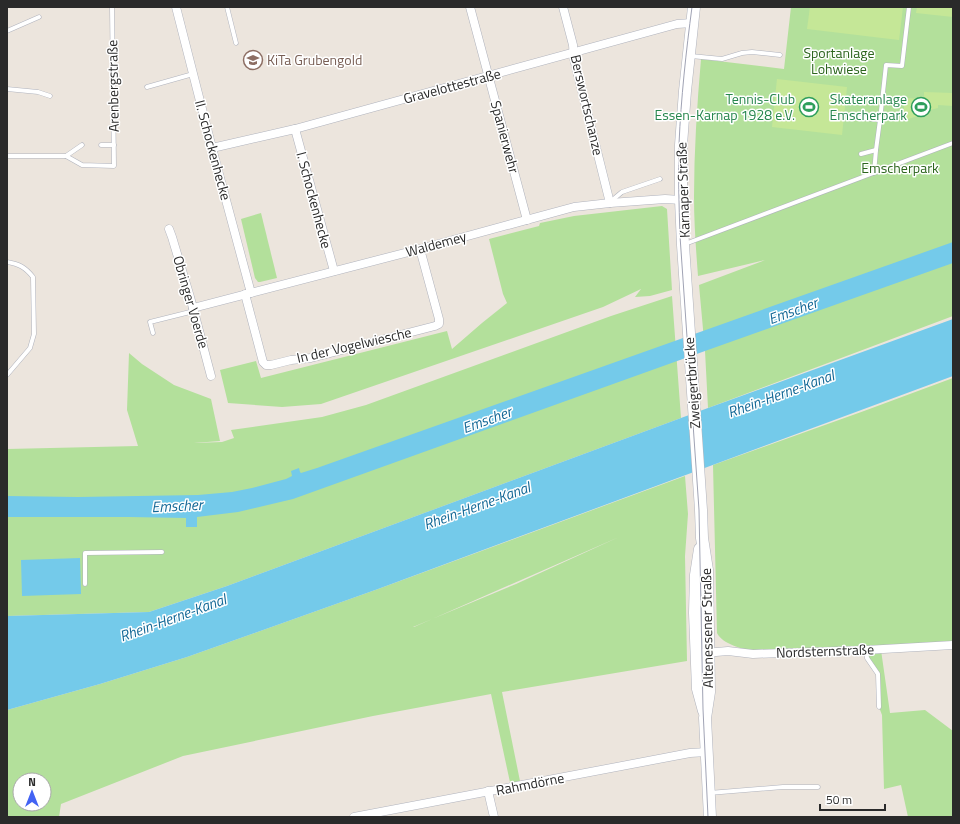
<svg xmlns="http://www.w3.org/2000/svg" width="960" height="824" font-family="'Titillium Web',sans-serif">
	<rect width="100%" height="100%" fill="#ece5dd"/>
	<g fill="#b3e09b" fill-rule="evenodd">
		<path d="M 791,7 L 953,7 L 953,316 L 708,408 L 705,351 L 699,285 L 765,260 L 698,276 C 696,250 694,223 694,197 C 694,151 697,105 701,59 L 784,69 Z"/>
		<path d="M 662,206 L 667,209 L 672,290 L 650,296 L 635,297 L 641,289 L 603,307 L 321,404 L 282,407 L 228,403 L 220,370 L 256,361 L 261,378 L 447,331 L 452,349 L 482,323 L 507,303 L 503,294 L 489,239 L 539,226 L 540,223 L 574,216 Z"/>
		<path d="M 261,213 L 277,278 L 260,282 L 258,282 L 255,278 L 241,219 Z"/>
		<path d="M 672,296 L 681,418 L 227,586 L 149,612 L 7,616 L 7,449 L 138,446 L 127,410 L 129,353 L 142,364 L 174,385 L 211,399 L 220,441 L 194,443 L 222,442 L 234,438 L 231,430 L 322,417 L 366,405 L 611,316 Z"/>
		<path d="M 953,378 L 953,643 L 754,652 C 743,649 722,644 717,633 L 713,465 L 864,411 Z"/>
		<path d="M 685,476 L 688,514 L 685,556 L 687,661 L 502,692 L 521,786 L 511,787 L 491,694 L 373,716 L 183,756 L 61,804 L 59,817 L 7,817 L 7,710 L 100,684 L 187,657 L 378,589 ZM 619,537 L 516,584 L 413,627 L 414,627 ZM 20,780 L 44,780 L 44,804 L 20,804 Z"/>
		<path d="M 867,650 L 881,650 L 890,713 L 925,710 L 953,731 L 953,817 L 908,817 L 901,785 L 884,789 L 882,715 L 879,707 L 879,673 L 867,658 Z"/>
	</g>
	<g fill="#c5e797">
		<path d="M 810,7 L 903,7 L 899,40 L 807,29 Z"/>
		<path d="M 917,7 L 953,7 L 953,17 L 916,13 Z"/>
		<path d="M 777,79 L 847,87 L 842,135 L 772,127 Z"/>
		<path d="M 924,92 L 953,93 L 953,106 L 938,105 L 938,108 L 922,112 L 922,115 L 904,120 L 904,98 L 924,99 Z"/>
	</g>
	<g fill="#74caea">
		<path d="M 953,242 L 953,263 L 705,351 L 293,499 L 238,512 L 197,517 L 197,527 L 186,527 L 186,518 L 129,517 L 7,517 L 7,496 L 78,497 L 198,495 L 232,492 L 252,488 L 286,479 L 292,476 L 291,471 L 299,468 L 300,472 L 301,473 L 317,468 Z"/>
		<path d="M 953,319 L 953,376 L 378,589 L 187,657 L 100,684 L 7,710 L 7,616 L 149,612 L 227,586 L 708,408 Z"/>
		<path d="M 80,558 L 81,594 L 22,596 L 21,560 Z"/>
	</g>
	<g fill="none" stroke-linecap="round" stroke-linejoin="round">
		<g stroke="#b0b3bd" stroke-width="5">
			<g id="lane">
				<path d="M 227,7 L 236,43"/>
				<path d="M 7,31 L 39,17"/>
				<path d="M 691,56 L 722,59 L 742,53 L 752,52 L 780,55"/>
				<path d="M 147,87 L 193,74"/>
				<path d="M 7,89 L 38,92 L 50,96"/>
				<path d="M 848,116 L 880,120"/>
				<path d="M 101,145 L 114,145"/>
				<path d="M 876,150 L 880,120 L 886,65 L 902,66 L 909,7"/>
				<path d="M 861,154 L 876,150 L 874,173"/>
				<path d="M 7,156 L 66,156 L 82,165 L 114,166 L 112,7"/>
				<path d="M 66,156 L 82,145"/>
				<path d="M 610,202 L 622,192 L 660,179"/>
				<path d="M 685,244 L 953,143"/>
				<path d="M 7,262 C 19,264 25,267 33,277 L 34,334 L 30,348 L 7,375"/>
				<path d="M 153,333 L 150,322 L 194,311"/>
				<path d="M 85,584 L 85,553 L 162,552"/>
				<path d="M 866,650 L 867,658 L 878,674 L 879,707"/>
				<path d="M 709,793 L 783,787 L 818,787"/>
			</g>
		</g>
		<g stroke="#b0b3bd" stroke-width="9">
			<g id="street">
				<path d="M 176,7 L 212,148 L 251,293"/>
				<path d="M 470,7 L 527,220"/>
				<path d="M 563,7 L 573,45 L 574,59 L 610,203"/>
				<path d="M 295,129 L 334,271"/>
				<path d="M 212,148 L 295,129 L 677,24 L 692,23"/>
				<path d="M 169,229 L 172,237 L 190,297 L 193,308 L 211,376"/>
				<path d="M 245,294 L 263,362 L 266,365 L 271,365 L 291,360 L 311,358 L 435,326 L 439,324 L 439,319 L 420,249"/>
				<path d="M 193,308 L 420,249 L 574,207 L 610,203 L 665,199 L 681,200"/>
				<path d="M 704,653 L 728,651 L 753,654 L 866,650 L 953,645"/>
				<path d="M 488,791 L 494,817"/>
				<path d="M 354,817 L 690,753 L 707,752"/>
			</g>
		</g>
		<g stroke="#b0b3bd" stroke-width="13">
			<g id="secondary">
				<path d="M 694,7 L 685,91 L 681,145 L 681,200 L 683,245 L 701,510 L 702,538 L 707,570 L 709,692 L 705,718 L 710,817"/>
				<path d="M 700,549 L 696,575 L 695,613 L 698,689 L 704,711"/>
			</g>
		</g>
		<use href="#lane" stroke="#fff" stroke-width="4"/>
		<use href="#street" stroke="#fff" stroke-width="8"/>
		<use href="#secondary" stroke="#fff" stroke-width="12"/>
		<path stroke="#a0a3b4" stroke-width="1" d="M 692,7 C 686,52 681,98 679,144 C 678,174 679,205 680,236 L 699,510 L 703,709 L 708,817"/>
	</g>
	<defs>
		<g id="school-ring" transform="scale(1)"><circle r="9.5" fill="#fff" stroke="#8d6e63" stroke-width="1.5"/><path d="M0-5L7-2L0 1L-7-2ZM-4 1L0 2.5L4 1V4Q0 6-4 4Z" fill="#8d6e63"/></g>
		<g id="stadium-ring" transform="scale(1)"><circle r="9.5" fill="#fff" stroke="#2e9e5b" stroke-width="1.5"/><path d="M0-5a6.5 5 0 1 0 0 10a6.5 5 0 1 0 0-10ZM-3.5-1.8h7v3.6h-7Z" fill="#2e9e5b"/></g>
	</defs>
	<g fill-rule="evenodd">
		<use href="#school-ring" x="253" y="60"/>
		<use href="#stadium-ring" x="809" y="107"/>
		<use href="#stadium-ring" x="921" y="107"/>
	</g>
	<g text-anchor="middle" stroke-width="3" stroke-linejoin="round" paint-order="stroke">
		<g font-size="14" fill="#2c651d" stroke="#fff">
			<text x="839" y="58">Sportanlage<tspan x="839" dy="16">Lohwiese</tspan></text>
			<text x="900" y="173">Emscherpark</text>
		</g>
		<g font-size="14" fill="#785e54" stroke="#fff" text-anchor="start">
			<text x="267" y="65">KiTa Grubengold</text>
		</g>
		<g font-size="14" fill="#2a2a2a" stroke="#fff">
			<text transform="translate(113 86) rotate(-91)" y="5">Arenbergstraße</text>
			<text transform="translate(452 86) rotate(-15)" y="5">Gravelottestraße</text>
			<text transform="translate(587 105) rotate(77)" y="5">Berswortschanze</text>
			<text transform="translate(505 137) rotate(75)" y="5">Spanierwehr</text>
			<text transform="translate(213 150) rotate(75)" y="5">II. Schockenhecke</text>
			<text transform="translate(683 190) rotate(-92)" y="5">Karnaper Straße</text>
			<text transform="translate(314 200) rotate(75)" y="5">I. Schockenhecke</text>
			<text transform="translate(436 244) rotate(-15)" y="5">Waldemey</text>
			<text transform="translate(191 302) rotate(74)" y="5">Obringer Voerde</text>
			<text transform="translate(354 345) rotate(-13)" y="5">In der Vogelwiesche</text>
			<text transform="translate(692 383) rotate(-94)" y="5">Zweigertbrücke</text>
			<text transform="translate(707 628) rotate(-91)" y="5">Altenessener Straße</text>
			<text transform="translate(825 651) rotate(-2)" y="5">Nordsternstraße</text>
			<text transform="translate(530 784) rotate(-11)" y="5">Rahmdörne</text>
		</g>
		<g font-size="14" fill="#27864d" stroke="#fff" text-anchor="end">
			<text x="795" y="104">Tennis-Club<tspan x="795" dy="16">Essen-Karnap 1928 e.V.</tspan></text>
			<text x="907" y="104">Skateranlage<tspan x="907" dy="16">Emscherpark</tspan></text>
		</g>
		<g font-size="15" font-style="italic" fill="#136896" stroke="#fff">
			<text transform="translate(793 311) rotate(-20)" y="5">Emscher</text>
			<text transform="translate(781 394) rotate(-20)" y="5">Rhein-Herne-Kanal</text>
			<text transform="translate(487 420) rotate(-20)" y="5">Emscher</text>
			<text transform="translate(177 506) rotate(-3)" y="5">Emscher</text>
			<text transform="translate(477 506) rotate(-20)" y="5">Rhein-Herne-Kanal</text>
			<text transform="translate(173 618) rotate(-20)" y="5">Rhein-Herne-Kanal</text>
		</g>
	</g>
	<rect width="960" height="824" fill="none" stroke="#2a2a2a" stroke-width="16"/>
	<g transform="translate(32 792)"><circle r="19" fill="#ffffff" stroke="#aaaaaa"/>
	<path d="M0-3L7 15L0 10L-7 15Z" fill="#4363f3"/>
	<text y="-6" font-size="11" font-weight="bold" text-anchor="middle" fill="#2a2a2a">N</text>
	</g>
	<path d="M820 804v6h65v-6" fill="none" stroke="#2a2a2a" stroke-width="2"/>
	<text x="826" y="804" font-size="12" fill="#2a2a2a" stroke="#ffffff" stroke-width="3" paint-order="stroke">50 m</text>
</svg>
